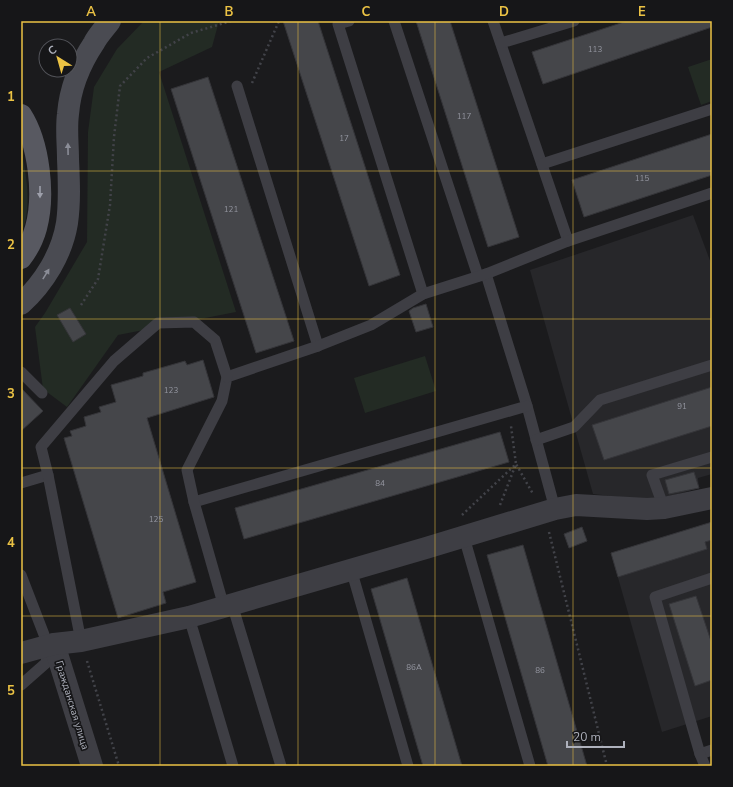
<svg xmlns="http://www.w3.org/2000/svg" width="733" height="787" font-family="'Nunito Sans',sans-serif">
	<rect width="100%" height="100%" fill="#1b1b1d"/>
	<g fill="#27272a">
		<path d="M 693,215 L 712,266 L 712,474 L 698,478 L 699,488 L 654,501 L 593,494 L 530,270 Z"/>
		<path d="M 712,522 L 712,716 L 662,732 L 611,553 Z"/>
	</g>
	<g fill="#232b24">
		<path d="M 144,21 L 219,21 L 212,47 L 159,72 L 236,312 L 118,335 L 67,407 L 43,389 L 35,327 L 45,313 L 87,242 L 88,132 L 94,87 L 117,49 Z"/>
		<path d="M 712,59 L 712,101 L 701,105 L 688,67 Z"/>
		<path d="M 21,150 C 27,175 32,210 21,234 Z"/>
		<path d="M 425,356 L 436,391 L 365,413 L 354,378 Z"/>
	</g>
	<g fill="#45464a" stroke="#353539">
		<path d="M 283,21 L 318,21 L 400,275 L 369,286 Z"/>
		<path d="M 416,21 L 450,21 L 519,237 L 488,247 Z"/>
		<path d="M 627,21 L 712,21 L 712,27 L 543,84 L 532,52 Z"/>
		<path d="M 208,77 L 294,341 L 256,353 L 171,89 Z"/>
		<path d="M 712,134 L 712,175 L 584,217 L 572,180 Z"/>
		<path d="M 426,304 L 433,327 L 416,332 L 409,311 L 413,308 Z"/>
		<path d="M 70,308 L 86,334 L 73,342 L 57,315 Z"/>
		<path d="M 203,360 L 214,397 L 147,418 L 196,582 L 163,592 L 166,603 L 118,618 L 64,438 L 72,436 L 70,431 L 86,426 L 84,417 L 101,412 L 99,407 L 116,402 L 111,385 L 143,376 L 143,373 L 185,361 L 187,365 Z"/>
		<path d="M 712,387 L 712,426 L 604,460 L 592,425 Z"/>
		<path d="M 21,388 L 43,411 L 21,431 Z"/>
		<path d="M 500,432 L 509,462 L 244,539 L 235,508 Z"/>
		<path d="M 694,472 L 699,488 L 669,494 L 665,480 Z"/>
		<path d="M 712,522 L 712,540 L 705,542 L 707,549 L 618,577 L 611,553 Z"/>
		<path d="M 582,527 L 587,541 L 569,548 L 564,534 Z"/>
		<path d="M 523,545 L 587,766 L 548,766 L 487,555 Z"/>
		<path d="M 407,578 L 462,766 L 423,766 L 371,589 Z"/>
		<path d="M 696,596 L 712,644 L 712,680 L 695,686 L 669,604 Z"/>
	</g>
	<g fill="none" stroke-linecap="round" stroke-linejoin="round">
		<g stroke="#424349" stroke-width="2.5" stroke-dasharray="2 3" stroke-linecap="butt">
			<path d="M 252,83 L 279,21"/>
			<path d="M 81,305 L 98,279 L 110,205 L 114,137 L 120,86 L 147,58 L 191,33 L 231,21"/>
			<path d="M 500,505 L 516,464 L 511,426"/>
			<path d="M 462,515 L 516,464 L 533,494"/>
			<path d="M 549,532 L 607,766"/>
			<path d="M 87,661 L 119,766"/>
		</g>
		<g stroke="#3e3e44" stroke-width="11">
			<path d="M 349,21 L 338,24 L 423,294"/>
			<path d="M 394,21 L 478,276"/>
			<path d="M 493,21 L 568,241"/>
			<path d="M 501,43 L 574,21"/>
			<path d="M 237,86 L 318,346"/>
			<path d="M 542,164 L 712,109"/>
			<path d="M 486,274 L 527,406 L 555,509"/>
			<path d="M 21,372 L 42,393"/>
			<path d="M 536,440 L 574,427 L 600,400 L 712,365"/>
			<path d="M 21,483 L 48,475"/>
			<path d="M 194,502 L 527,406"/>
			<path d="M 664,508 L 652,475 L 712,457"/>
			<path d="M 464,537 L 530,766"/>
			<path d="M 351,569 L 408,766"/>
			<path d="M 21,575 L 48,645 L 46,663 L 21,685"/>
			<path d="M 712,578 L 655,597 L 691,723 L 700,754 L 712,750"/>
			<path d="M 232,604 L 281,766"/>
			<path d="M 224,607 L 194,502 L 187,470 L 222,401 L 227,377 L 318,346 L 371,325 L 423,294 L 486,274 L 568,241 L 712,193"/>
			<path d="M 189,617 L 233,766"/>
			<path d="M 81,641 L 48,475 L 41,447 L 114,361 L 158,323 L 194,322 L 215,340 L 227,377"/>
			<path d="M 700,754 L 705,766"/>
		</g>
		<g stroke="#3e3e44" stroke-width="22">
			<path d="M 54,644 L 92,766"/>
			<path d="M 21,653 L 54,644 L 81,641 L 189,617 L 426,548 L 555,509 L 576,505 L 647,509 L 664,508 L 712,498"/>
		</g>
		<path stroke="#4a4b52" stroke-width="22" d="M 21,304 C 44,283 62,254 67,223 C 70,202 69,181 68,159 C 68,144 66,129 68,114 C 70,89 80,64 94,43 C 98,35 105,28 110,21"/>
		<path stroke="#585961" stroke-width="22" d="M 21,115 C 39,143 45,195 36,228 C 33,239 27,250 21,258"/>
	</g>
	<defs><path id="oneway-solid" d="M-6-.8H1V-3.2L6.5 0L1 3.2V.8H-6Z"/></defs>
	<g fill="#8b8d97">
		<use href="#oneway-solid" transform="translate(68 149) rotate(-91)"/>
		<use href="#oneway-solid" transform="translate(46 274) rotate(-58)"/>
	</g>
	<use fill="#9d9faa" href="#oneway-solid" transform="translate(40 192) rotate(90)"/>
	<path fill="none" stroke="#ebc244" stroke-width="1" stroke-opacity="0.55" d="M 160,21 L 160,766M 298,21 L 298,766M 435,21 L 435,766M 573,21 L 573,766M 21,171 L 712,171M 21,319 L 712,319M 21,468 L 712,468M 21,616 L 712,616"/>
	<g text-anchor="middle" stroke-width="3.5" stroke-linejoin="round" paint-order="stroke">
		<g font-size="8" fill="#9496a0">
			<text x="595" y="52">113</text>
			<text x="464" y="119">117</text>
			<text x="344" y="141">17</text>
			<text x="642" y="181">115</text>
			<text x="231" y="212">121</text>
			<text x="171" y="393">123</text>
			<text x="682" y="409">91</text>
			<text x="380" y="486">84</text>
			<text x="156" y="522">125</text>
			<text x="414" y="670">86А</text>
			<text x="540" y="673">86</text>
		</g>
		<g font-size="10" fill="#aeb1bc" stroke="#161618">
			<text transform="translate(73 705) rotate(73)" y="4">Гражданская улица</text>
		</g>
	</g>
	<rect width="733" height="787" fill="none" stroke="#161618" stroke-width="44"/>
	<g transform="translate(58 58) rotate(323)"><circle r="19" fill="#161618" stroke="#53545a"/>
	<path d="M0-3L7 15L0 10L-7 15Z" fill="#ebc244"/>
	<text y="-6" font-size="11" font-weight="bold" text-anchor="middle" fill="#aeb1bc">С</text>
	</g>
	<path d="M567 741v6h57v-6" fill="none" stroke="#aeb1bc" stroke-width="2"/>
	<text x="573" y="741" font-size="12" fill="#aeb1bc" stroke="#161618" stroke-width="3" paint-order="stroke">20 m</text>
	<rect x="22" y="22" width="689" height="743" fill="none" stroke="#ebc244" stroke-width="1.5"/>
	<g font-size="13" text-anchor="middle" font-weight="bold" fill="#ebc244">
		<text x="91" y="16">A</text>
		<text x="229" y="16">B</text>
		<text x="366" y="16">C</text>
		<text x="504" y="16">D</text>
		<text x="642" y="16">E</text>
		<text x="11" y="101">1</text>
		<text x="11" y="249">2</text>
		<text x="11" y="398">3</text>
		<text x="11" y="547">4</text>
		<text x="11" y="695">5</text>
	</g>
</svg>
